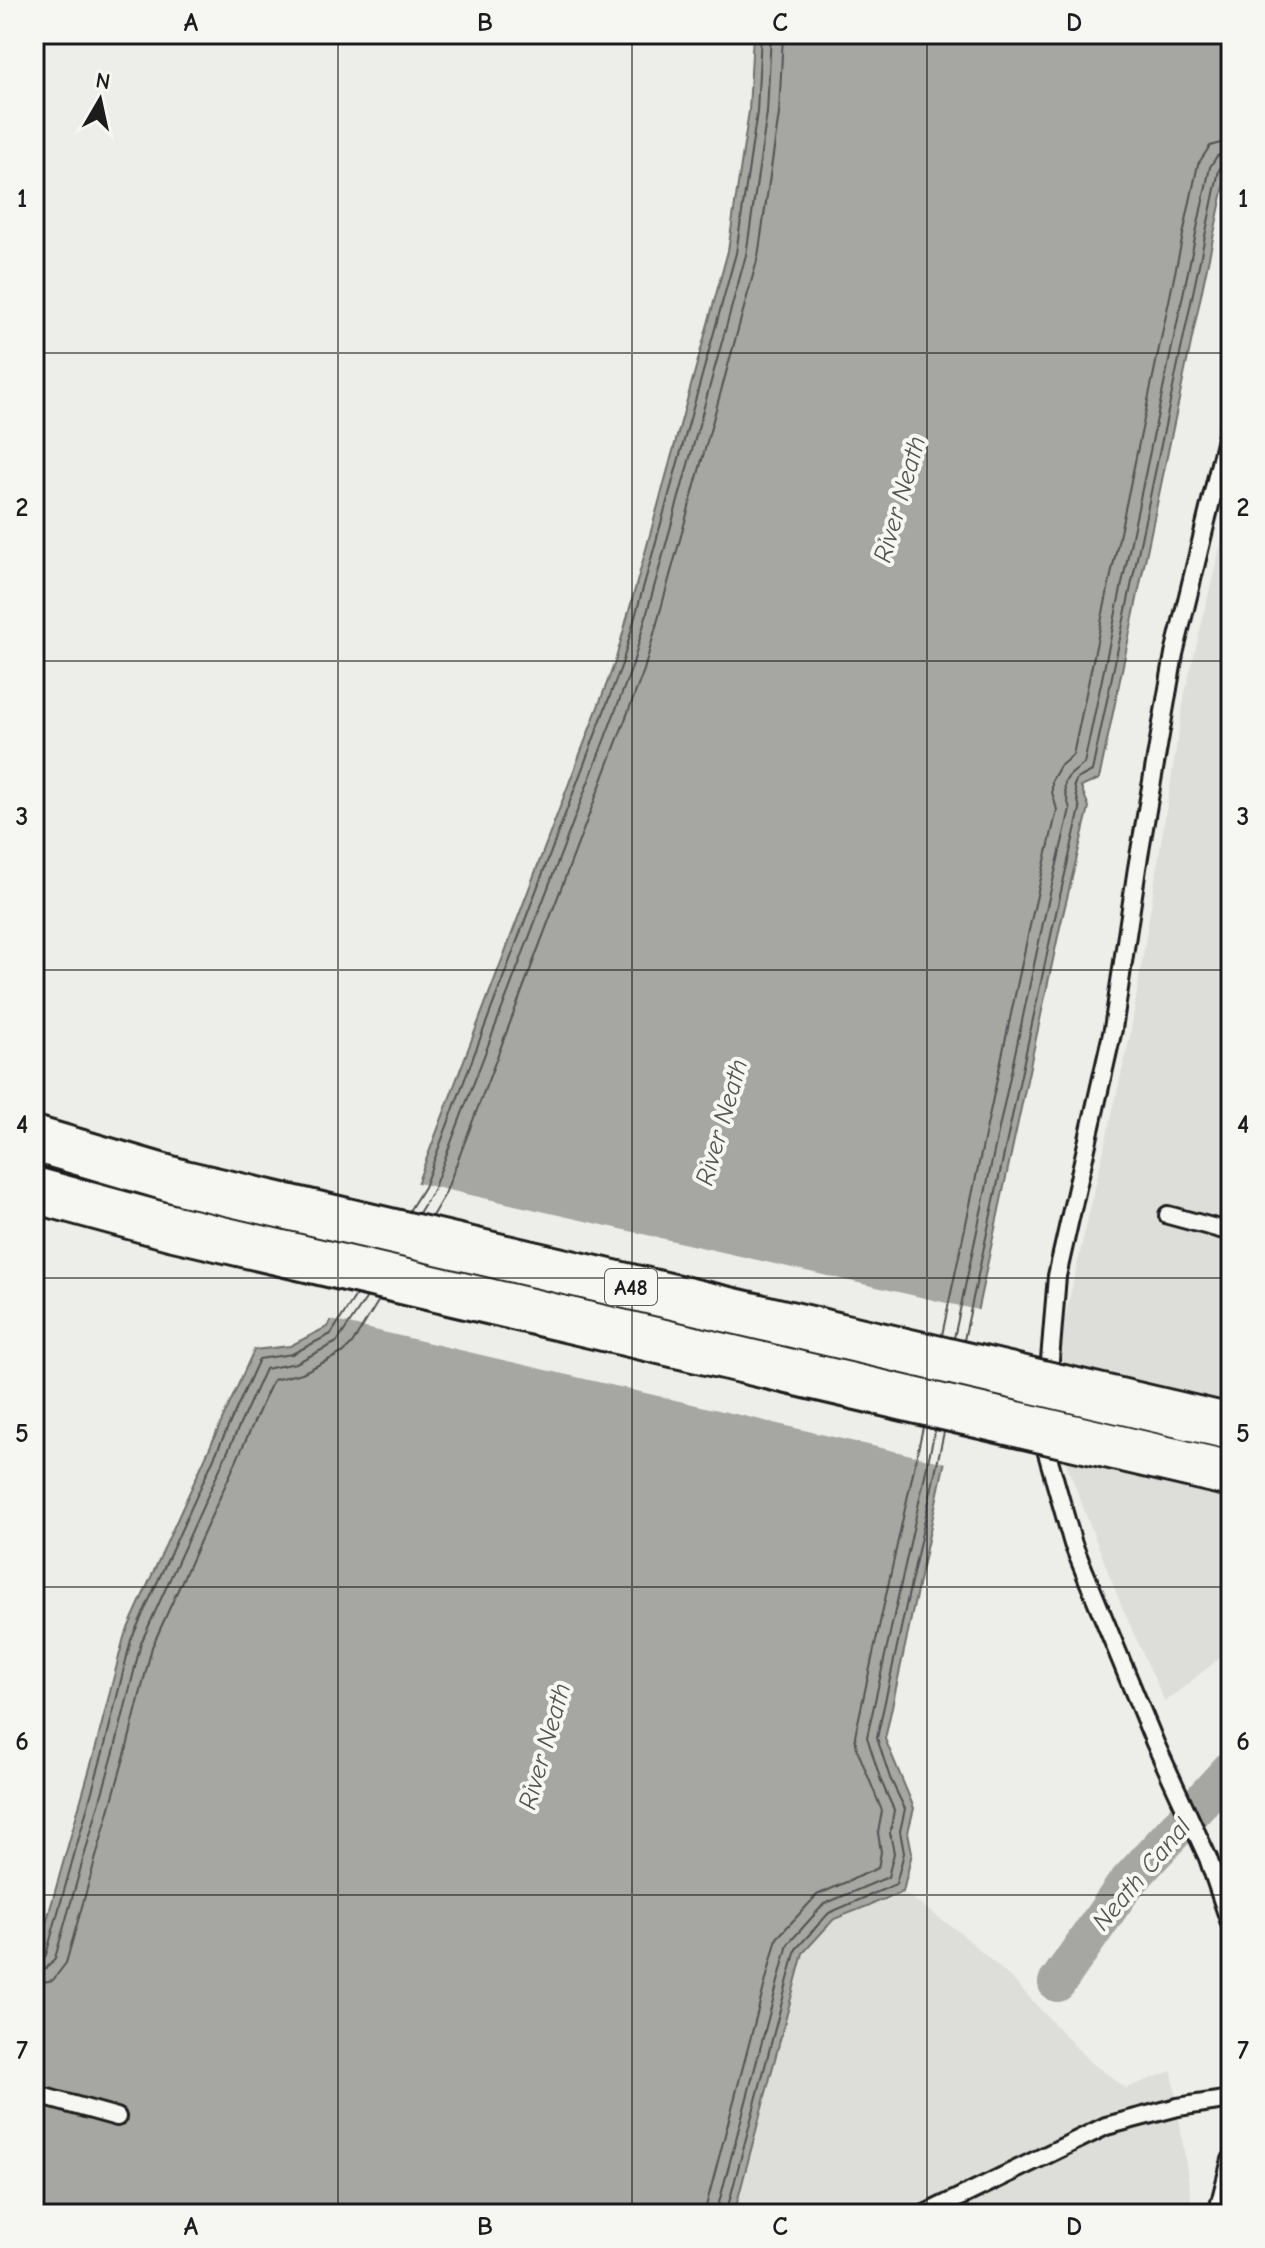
<svg xmlns="http://www.w3.org/2000/svg" width="1265" height="2248" font-family="'Comic Neue',sans-serif">
	<rect width="100%" height="100%" fill="#edede9"/>
	<filter id="ink" filterUnits="userSpaceOnUse"><feTurbulence type="fractalNoise" baseFrequency=".0125" numOctaves="2"/><feDisplacementMap in="SourceGraphic" scale="16" xChannelSelector="R" yChannelSelector="G"/><feConvolveMatrix kernelMatrix="1 2 1 2 8 2 1 2 1" color-interpolation-filters="sRGB"/></filter>
	<g filter="url(#ink)">
		<g fill="#ddddda">
			<path d="M 1231,501 L 1231,1649 L 1165,1702 L 1121,1605 L 1065,1460 L 1061,1335 L 1130,1036 L 1185,693 Z"/>
			<path d="M 903,1892 L 962,1934 L 1013,1980 L 1089,2061 L 1126,2088 L 1172,2071 L 1192,2205 L 1189,2214 L 734,2214 L 803,1953 L 834,1919 Z"/>
		</g>
		<path fill="#a6a6a3" stroke="#6f6f6d" stroke-width="2" d="M 753,34 L 1231,34 L 1231,153 L 1099,779 L 1081,787 L 1089,807 L 1060,927 L 885,1739 L 914,1808 L 908,1832 L 912,1853 L 903,1892 L 834,1919 L 803,1953 L 734,2214 L 34,2214 L 34,1966 L 97,1743 L 124,1637 L 254,1350 L 290,1346 L 327,1327 L 417,1184 L 615,662 L 728,251 L 749,111 Z"/>
		<path fill="#edede9" d="M 413,1182 L 982,1311 L 950,1464 L 327,1319 Z"/>
		<g fill="none" stroke-linecap="round" stroke-linejoin="round">
			<g stroke="#535352" stroke-width="2">
				<path d="M 409,1211 L 424,1187 L 622,664 L 736,253 L 757,112 L 761,34"/>
				<path d="M 419,1213 L 433,1190 L 632,667 L 746,255 L 767,113 L 771,34"/>
				<path d="M 432,1216 L 445,1194 L 644,670 L 758,257 L 779,114 L 783,34"/>
				<path d="M 942,1335 L 1031,921 L 1057,810 L 1052,792 L 1052,780 L 1060,766 L 1073,755 L 1198,164 L 1210,146 L 1231,140"/>
				<path d="M 954,1338 L 1043,923 L 1070,809 C 1062,781 1060,782 1084,764 L 1210,167 L 1217,156 L 1231,152"/>
				<path d="M 964,1340 L 1053,926 L 1080,809 L 1074,785 L 1077,779 L 1092,771 L 1219,170 L 1223,164 L 1231,162"/>
				<path d="M 34,1962 L 41,1961 L 46,1955 L 105,1745 L 131,1640 L 259,1359 L 292,1354 L 331,1334 L 356,1295"/>
				<path d="M 34,1972 L 46,1969 L 55,1958 L 115,1748 L 141,1643 L 265,1369 L 296,1363 L 337,1342 L 367,1297"/>
				<path d="M 34,1984 L 53,1980 L 66,1963 L 126,1751 L 152,1647 L 273,1380 L 302,1373 L 344,1352 L 352,1344 L 379,1300"/>
				<path d="M 704,2214 L 777,1938 L 817,1895 L 878,1868 L 881,1852 L 878,1833 L 882,1811 L 857,1749 L 855,1736 L 923,1427"/>
				<path d="M 716,2214 L 788,1944 L 824,1904 L 888,1877 L 894,1853 L 890,1833 L 894,1810 L 881,1781 L 867,1737 L 935,1430"/>
				<path d="M 726,2214 L 796,1949 L 829,1913 L 896,1884 L 904,1853 L 900,1831 L 905,1809 L 890,1778 L 877,1738 L 944,1432"/>
			</g>
			<path stroke="#a6a6a3" stroke-width="38" d="M 1057,1983 L 1125,1885 L 1231,1769"/>
			<g stroke="#1c1c1c" stroke-width="22">
				<g id="service">
					<path d="M 1168,1215 L 1231,1232"/>
					<path d="M 1048,1384 L 1057,1276 L 1113,1029 L 1137,868 L 1174,654 L 1231,418"/>
					<path d="M 1047,1435 L 1047,1453 L 1073,1544 L 1155,1743 L 1208,1858 L 1231,1926"/>
					<path d="M 34,2094 L 117,2117"/>
					<path d="M 925,2214 L 1106,2126 L 1178,2107 L 1231,2099"/>
					<path d="M 1217,2214 L 1231,2160"/>
				</g>
			</g>
			<use href="#service" stroke="#f6f6f2" stroke-width="16"/>
			<g stroke="#1c1c1c" stroke-width="50" stroke-linecap="butt">
				<g id="primary-bridge">
					<path d="M 34,1139 L 184,1183 L 1231,1427"/>
					<path d="M 34,1190 L 170,1227 L 1231,1474"/>
				</g>
			</g>
			<use href="#primary-bridge" stroke="#f6f6f2" stroke-width="44"/>
		</g>
	</g>
	<path fill="none" stroke="#1c1c1c" stroke-width="2" stroke-opacity="0.55" d="M 338,34 L 338,2214M 632,34 L 632,2214M 927,34 L 927,2214M 34,353 L 1231,353M 34,661 L 1231,661M 34,970 L 1231,970M 34,1278 L 1231,1278M 34,1587 L 1231,1587M 34,1895 L 1231,1895"/>
	<g text-anchor="middle" stroke-width="8" stroke-linejoin="round" paint-order="stroke">
		<rect fill="#f6f6f2" stroke="#5d5d5c" stroke-width="2" x="605" y="1269" width="52" height="36" rx="6"/>
		<g font-size="22" font-weight="bold" fill="#1c1c1c">
			<text x="631" y="1295">A48</text>
		</g>
		<g font-size="26" font-style="italic" fill="#535352" stroke="#f6f6f2">
			<text transform="translate(899 499) rotate(-74)" y="9">River Neath</text>
			<text transform="translate(721 1122) rotate(-74)" y="9">River Neath</text>
			<text transform="translate(544 1746) rotate(-74)" y="9">River Neath</text>
			<text transform="translate(1141 1874) rotate(-50)" y="9">Neath Canal</text>
		</g>
	</g>
	<rect width="1265" height="2248" fill="none" stroke="#f6f6f2" stroke-width="88"/>
	<g transform="translate(100 100) rotate(9)" stroke="#f6f6f2" stroke-width="6" paint-order="stroke">
	<path d="M0-6L14 30L0 20L-14 30Z" fill="#1c1c1c"/>
	<text y="-12" font-size="22" font-weight="bold" text-anchor="middle" fill="#1c1c1c">N</text>
	</g>
	<rect x="44" y="44" width="1177" height="2160" fill="none" stroke="#1c1c1c" stroke-width="3"/>
	<g font-size="26" text-anchor="middle" font-weight="bold" fill="#1c1c1c">
		<text x="191" y="31">A</text>
		<text x="485" y="31">B</text>
		<text x="780" y="31">C</text>
		<text x="1074" y="31">D</text>
		<text x="22" y="207">1</text>
		<text x="1243" y="207">1</text>
		<text x="22" y="516">2</text>
		<text x="1243" y="516">2</text>
		<text x="22" y="825">3</text>
		<text x="1243" y="825">3</text>
		<text x="22" y="1133">4</text>
		<text x="1243" y="1133">4</text>
		<text x="22" y="1442">5</text>
		<text x="1243" y="1442">5</text>
		<text x="22" y="1750">6</text>
		<text x="1243" y="1750">6</text>
		<text x="22" y="2059">7</text>
		<text x="1243" y="2059">7</text>
		<text x="191" y="2235">A</text>
		<text x="485" y="2235">B</text>
		<text x="780" y="2235">C</text>
		<text x="1074" y="2235">D</text>
	</g>
</svg>
